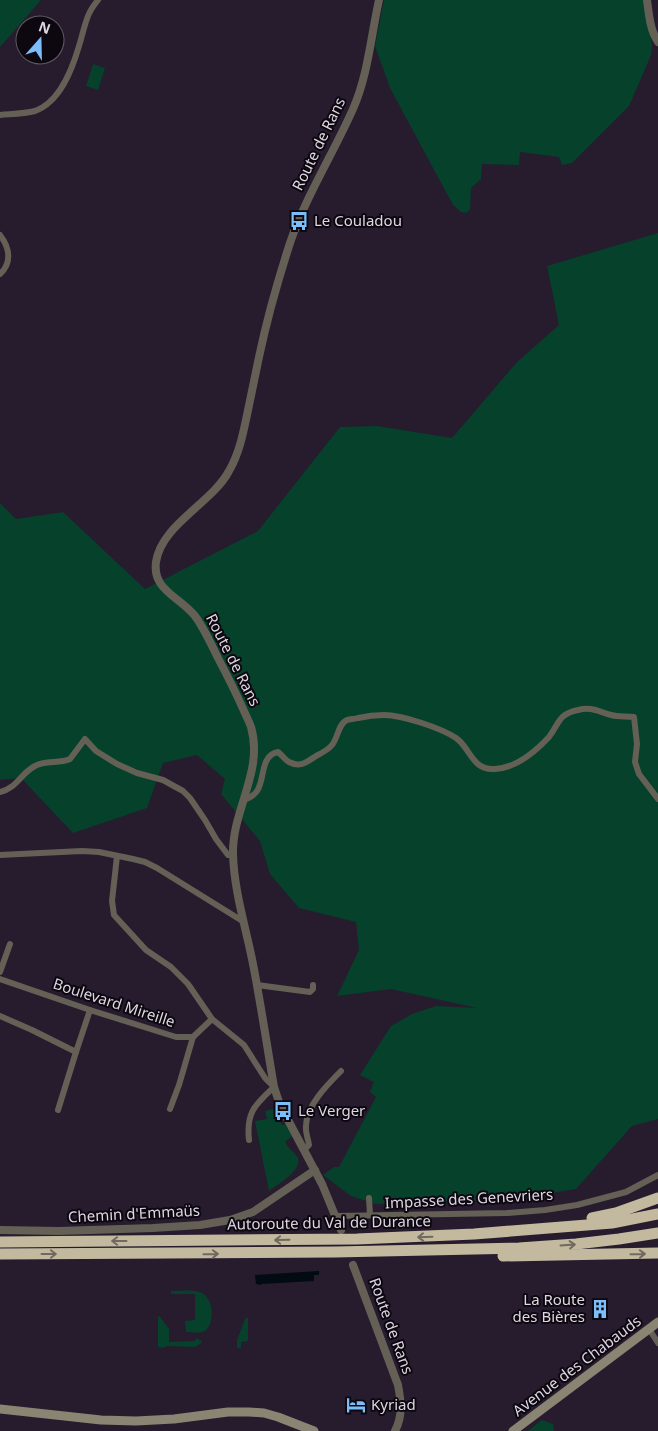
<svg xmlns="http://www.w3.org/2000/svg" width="658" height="1431" font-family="'Noto Sans',sans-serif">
	<rect width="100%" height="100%" fill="#271b2e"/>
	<g fill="#06412b">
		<path d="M 0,0 L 41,0 L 0,47 Z"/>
		<path d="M 384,0 L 645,0 L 652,45 L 651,55 L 643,74 L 629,106 L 572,163 L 562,165 L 559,157 L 520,152 L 519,165 L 482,164 L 481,179 L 471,188 L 470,210 L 466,213 L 461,212 L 453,205 L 390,88 L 375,46 Z"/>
		<path d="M 93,64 L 105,68 L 98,90 L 86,86 Z"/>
		<path d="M 658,233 L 658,1119 L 632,1126 L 576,1189 L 507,1200 L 375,1204 L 351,1196 L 323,1175 L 334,1167 L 339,1167 L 376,1097 L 370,1092 L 374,1082 L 360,1075 L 391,1026 L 412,1014 L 436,1006 L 477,1008 L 391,989 L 337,996 L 359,950 L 356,922 L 299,908 L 270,874 L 260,841 L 221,794 L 225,779 L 197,755 L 163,763 L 147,808 L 73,833 L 21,778 L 0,780 L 0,503 L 16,519 L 63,512 L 145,589 L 258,531 L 340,427 L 377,426 L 452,438 L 517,362 L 559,325 L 547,266 Z"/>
		<path d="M 273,1109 L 275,1116 L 277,1116 L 282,1125 L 286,1124 L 292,1136 L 285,1142 C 288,1148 295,1153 298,1158 C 302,1171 278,1184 269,1191 L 255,1121 L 267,1119 L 265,1111 Z"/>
		<path d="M 171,1291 C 180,1291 193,1289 202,1293 C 214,1299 215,1324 205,1331 C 200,1334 192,1332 186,1332 L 185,1321 L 195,1320 L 195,1294 L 171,1294 Z"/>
		<path d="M 158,1316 L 160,1317 L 169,1329 L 169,1342 L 195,1341 L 196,1338 L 202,1341 L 200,1344 L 195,1347 L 167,1346 L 163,1348 L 158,1347 Z"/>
		<path d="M 248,1317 L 248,1341 L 241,1342 L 241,1348 L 237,1348 L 237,1340 L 245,1319 Z"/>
		<path d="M 542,1420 L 553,1424 L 554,1431 L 528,1431 Z"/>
	</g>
	<path fill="#010b11" d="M 319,1271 L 319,1275 L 314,1275 L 314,1281 L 261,1284 L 261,1285 L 256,1284 L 255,1275 Z"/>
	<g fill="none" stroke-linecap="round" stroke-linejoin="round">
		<g stroke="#646055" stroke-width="6">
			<path d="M 0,115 C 11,114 24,114 35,111 C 60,102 72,70 79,46 C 82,37 84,26 88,16 C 90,11 94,5 98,0"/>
			<path d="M 0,235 C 10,248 12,263 0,274"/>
			<path d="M 0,792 C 17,788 21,773 35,766 C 45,760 60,764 70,759 L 85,739 L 96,751 L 117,764 L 137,773 L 163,780 L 183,791 L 190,798 L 205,820 L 216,839 L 228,855 L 233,855"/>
			<path d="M 244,800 C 249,798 254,796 257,791 C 265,780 260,755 278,752 C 282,755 285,760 289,762 C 300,768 307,762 316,756 C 322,753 328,750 332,745 C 338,738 338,724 347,720 C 350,719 355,719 358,718 C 367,716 376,715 384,715 C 402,715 441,728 456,738 C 470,747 472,771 495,769 C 516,768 535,752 549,737 C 559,724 558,714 578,710 C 592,706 599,712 611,715 C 618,717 626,716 634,717 L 637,744 L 635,762 L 639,774 L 658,799"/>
			<path d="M 0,855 L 82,851 L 99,852 L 133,859 L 145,862 L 157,868 L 244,922"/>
			<path d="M 117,856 L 112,901 L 114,915 L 146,950 L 171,967 L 188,984 L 212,1019"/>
			<path d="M 0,972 L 10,944"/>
			<path d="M 0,979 L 90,1010 L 176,1037 L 193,1037 L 212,1019 L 244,1045 L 265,1078 L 274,1087 C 255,1105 246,1112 249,1140"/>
			<path d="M 257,985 L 310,992 L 313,989 L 313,985"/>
			<path d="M 0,1016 L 32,1030 L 76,1052 L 90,1010"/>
			<path d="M 170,1109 L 179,1085 L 193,1037"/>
			<path d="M 58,1110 L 76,1052"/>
			<path d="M 304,1150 L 309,1145 C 308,1138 305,1132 306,1125 C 307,1105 327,1085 341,1071"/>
			<path d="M 369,1198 L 370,1215"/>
			<path d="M 335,1216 L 507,1213 L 545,1210 L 577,1205 L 626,1192 L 658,1175"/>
			<path d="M 649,1329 L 658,1343"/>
		</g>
		<g stroke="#646055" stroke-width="8">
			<path d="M 647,0 C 649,15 650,30 658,42"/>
			<path d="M 0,1230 L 59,1231 L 153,1228 L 200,1225 L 230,1220 L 253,1212 L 315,1170"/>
			<path d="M 341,1230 L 322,1184 L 280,1105 L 274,1087 C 267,1046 261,1005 253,964 C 246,928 234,891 233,854 C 232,810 264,771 251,727 C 249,721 246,716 244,711 C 236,693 227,675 218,658 C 211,644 204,628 195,616 C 180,597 152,590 156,562 C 161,525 212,503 229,471 C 239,454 243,434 247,415 C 251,396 255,376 259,357 C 267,319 278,280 290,243 C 306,196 333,154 353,109 C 368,75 371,36 379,0"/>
			<path d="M 353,1265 L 398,1385 C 401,1401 403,1416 395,1431"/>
		</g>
		<g stroke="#8a8473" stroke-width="9">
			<path d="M 0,1409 L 101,1420 L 136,1421 L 174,1419 L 228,1412 L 249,1412 L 264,1413 L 278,1417 L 314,1431"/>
			<path d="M 513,1431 L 658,1322"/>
		</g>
		<g stroke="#c3b99f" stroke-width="11">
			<path d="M 592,1218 L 616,1213 L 658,1198"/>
			<path d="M 0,1242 L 357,1239 L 474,1234 L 612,1223 L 658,1214"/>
			<path d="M 0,1254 L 335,1252 L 519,1248 L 576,1244 L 619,1239 L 658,1233"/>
			<path d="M 503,1256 L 658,1253"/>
		</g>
	</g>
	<defs><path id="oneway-shaft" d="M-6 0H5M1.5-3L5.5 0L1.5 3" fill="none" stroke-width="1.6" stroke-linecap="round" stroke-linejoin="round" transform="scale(1.25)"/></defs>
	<g stroke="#71695f">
		<use href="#oneway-shaft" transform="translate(425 1237) rotate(178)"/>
		<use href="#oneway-shaft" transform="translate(282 1240) rotate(179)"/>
		<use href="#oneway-shaft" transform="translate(119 1241) rotate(180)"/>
		<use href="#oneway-shaft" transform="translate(568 1245) rotate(-4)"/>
		<use href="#oneway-shaft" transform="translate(49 1254)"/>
		<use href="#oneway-shaft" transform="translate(211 1254) rotate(-1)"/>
		<use href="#oneway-shaft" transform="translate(638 1254) rotate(-1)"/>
	</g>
	<defs>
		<g id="bus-bare" transform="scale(1.5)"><path d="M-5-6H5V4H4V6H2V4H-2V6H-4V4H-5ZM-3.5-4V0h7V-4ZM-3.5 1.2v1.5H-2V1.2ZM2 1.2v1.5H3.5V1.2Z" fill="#7bbef9" stroke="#0d0810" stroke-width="2.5" paint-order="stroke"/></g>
		<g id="building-bare" transform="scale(1.5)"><path d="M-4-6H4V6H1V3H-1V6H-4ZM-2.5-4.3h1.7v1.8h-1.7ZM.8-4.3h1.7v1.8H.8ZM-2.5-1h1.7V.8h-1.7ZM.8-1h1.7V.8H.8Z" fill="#7bbef9" stroke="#0d0810" stroke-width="2.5" paint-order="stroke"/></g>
		<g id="hotel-bare" transform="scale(1.5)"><path d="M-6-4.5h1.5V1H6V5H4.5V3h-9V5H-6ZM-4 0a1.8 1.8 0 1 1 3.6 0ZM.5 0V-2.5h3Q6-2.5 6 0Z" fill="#7bbef9" stroke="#0d0810" stroke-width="2.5" paint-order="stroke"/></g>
	</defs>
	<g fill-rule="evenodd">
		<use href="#bus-bare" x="299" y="221"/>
		<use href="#bus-bare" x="283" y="1111"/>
		<use href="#building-bare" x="600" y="1309"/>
		<use href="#hotel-bare" x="356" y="1405"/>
	</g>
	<g text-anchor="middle" stroke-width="4" stroke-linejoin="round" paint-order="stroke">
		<g font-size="15" fill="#ded7e3" stroke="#0d0810">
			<text transform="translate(319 144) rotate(-64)" y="5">Route de Rans</text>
			<text transform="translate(233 660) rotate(63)" y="5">Route de Rans</text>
			<text transform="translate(114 1003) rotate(18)" y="5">Boulevard Mireille</text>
			<text transform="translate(469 1199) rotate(-3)" y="5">Impasse des Genevriers</text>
			<text transform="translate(134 1214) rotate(-3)" y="5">Chemin d'Emmaüs</text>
			<text transform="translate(329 1223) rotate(-1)" y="5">Autoroute du Val de Durance</text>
			<text transform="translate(391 1326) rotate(70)" y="5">Route de Rans</text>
			<text transform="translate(577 1366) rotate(-37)" y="5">Avenue des Chabauds</text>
		</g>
		<g font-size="15" fill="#ded7e3" stroke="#0d0810" text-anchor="start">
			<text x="314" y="226">Le Couladou</text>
			<text x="298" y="1116">Le Verger</text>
			<text x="585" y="1305" text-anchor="end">La Route<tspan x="585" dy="17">des Bières</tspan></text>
			<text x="371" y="1410">Kyriad</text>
		</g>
	</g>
	<g transform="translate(40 40) rotate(20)"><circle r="24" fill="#0d0810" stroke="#615b64"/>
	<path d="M0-4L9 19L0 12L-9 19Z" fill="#7bbef9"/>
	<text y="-8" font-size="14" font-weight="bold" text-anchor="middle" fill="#ded7e3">N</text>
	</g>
</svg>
